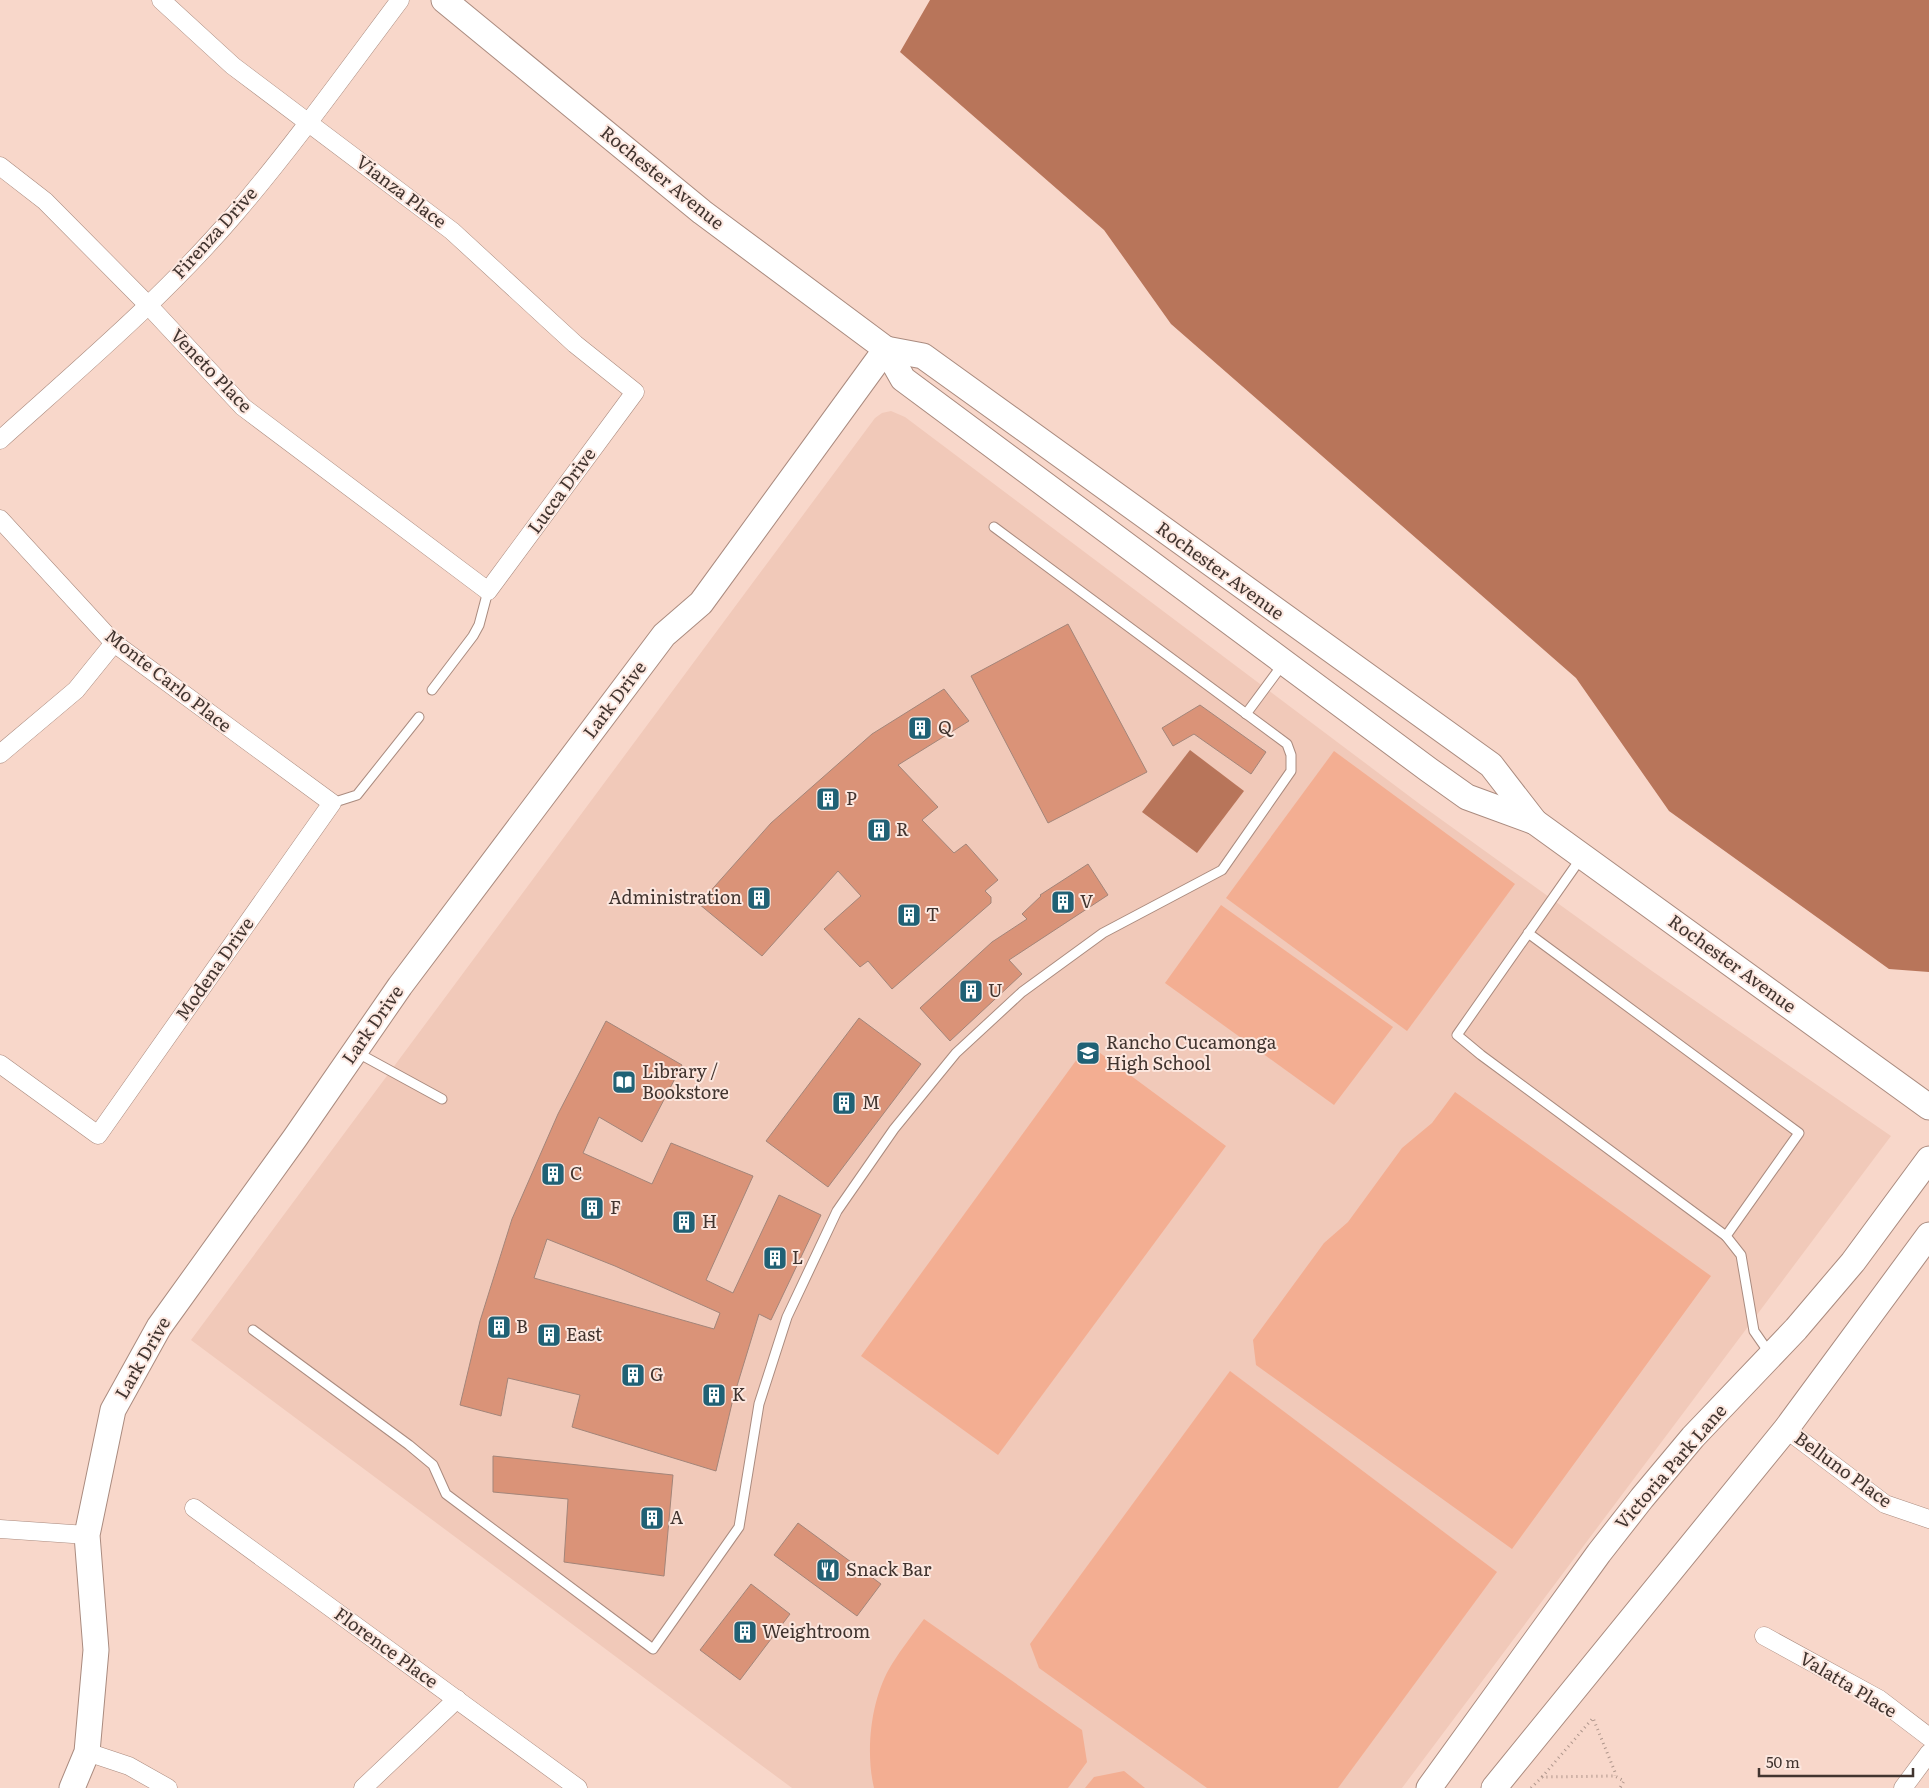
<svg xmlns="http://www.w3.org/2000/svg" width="1929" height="1788" font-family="Literata,serif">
	<rect width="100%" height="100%" fill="#f8d7ca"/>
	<path fill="#f1c9b9" d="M 891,411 L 905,417 L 1421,805 L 1652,971 L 1891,1136 L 1402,1788 L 792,1788 L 191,1340 L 875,418 L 882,413 Z"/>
	<g fill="#f3ae92">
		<path d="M 1334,751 L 1515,884 L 1407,1031 L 1226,898 Z"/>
		<path d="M 1221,905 L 1393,1027 L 1334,1105 L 1165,983 Z"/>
		<path d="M 1088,1044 L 1226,1146 L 998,1455 L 861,1356 Z"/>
		<path d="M 1455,1092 L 1711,1276 L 1512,1549 L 1256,1365 L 1253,1340 L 1324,1243 L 1348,1222 L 1402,1148 L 1432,1123 Z"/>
		<path d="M 1230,1371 L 1497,1572 L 1338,1788 L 1207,1788 L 1039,1668 L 1030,1644 Z"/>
		<path d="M 924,1619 L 1082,1730 L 1087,1762 L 1068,1788 L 874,1788 C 865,1750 871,1697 892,1664 C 902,1648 913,1634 924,1619 Z"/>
		<path d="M 1124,1771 L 1145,1788 L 1085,1788 L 1094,1777 Z"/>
	</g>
	<g fill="#b8755a">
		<path d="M 930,0 L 1929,0 L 1929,972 L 1889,969 L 1669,811 L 1576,678 L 1171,324 L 1104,230 L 900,52 Z"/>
		<path d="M 1190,750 L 1244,791 L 1197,853 L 1142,812 Z"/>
	</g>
	<g fill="#da9378" stroke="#a38579" fill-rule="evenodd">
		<path d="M 1068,624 L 1147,772 L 1048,823 L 971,676 Z"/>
		<path d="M 944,689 L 969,721 L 898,765 L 938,807 L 922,820 L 954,853 L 966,844 L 998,880 L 985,891 L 991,897 L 991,903 L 892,989 L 868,961 L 860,967 L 824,929 L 861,896 L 838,871 L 762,956 L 699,904 L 771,823 L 872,734 Z"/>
		<path d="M 1200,705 L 1266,752 L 1251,774 L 1194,734 L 1173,746 L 1162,728 Z"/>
		<path d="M 1088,864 L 1108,895 L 1009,960 L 1022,974 L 950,1041 L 920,1008 L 992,942 L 1027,919 L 1022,914 L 1041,896 L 1040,895 Z"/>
		<path d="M 859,1018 L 921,1064 L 828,1187 L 766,1141 Z"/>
		<path d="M 606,1021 L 682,1065 L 642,1142 L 599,1117 L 583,1153 L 652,1184 L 671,1143 L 753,1176 L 706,1280 L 733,1293 L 779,1195 L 821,1215 L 771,1320 L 759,1314 L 733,1399 L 716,1471 L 572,1427 L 580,1395 L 508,1378 L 501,1416 L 460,1405 L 480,1321 L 512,1219 L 558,1114 ZM 547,1239 L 615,1266 L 720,1313 L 714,1329 L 534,1278 Z"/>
		<path d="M 493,1456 L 673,1475 L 664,1576 L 564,1562 L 568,1499 L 493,1492 Z"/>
		<path d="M 798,1523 L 881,1584 L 857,1616 L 774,1555 Z"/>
		<path d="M 751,1584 L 790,1614 L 740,1680 L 700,1650 Z"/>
	</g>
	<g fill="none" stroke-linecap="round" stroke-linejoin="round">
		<g stroke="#aa8b7f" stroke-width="11">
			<g id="lane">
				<path d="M 432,690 L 473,636 L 479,625 L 488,591"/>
				<path d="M 1246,714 L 1283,664"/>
				<path d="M 332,803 L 357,795 L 419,717"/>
				<path d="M 1528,933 L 1799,1133 L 1726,1236 L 1481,1055 L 1457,1035 C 1498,976 1539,917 1581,858"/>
				<path d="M 356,1052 L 442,1099"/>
				<path d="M 1726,1236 L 1741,1255 L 1754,1331 L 1770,1354"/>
				<path d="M 253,1330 L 409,1445 L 433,1465 L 446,1494 L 653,1649 L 739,1527 L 759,1404 L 787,1317 L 837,1211 L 894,1129 L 956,1053 L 1022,992 L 1103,933 L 1222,870 L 1291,771 L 1291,755 L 1287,744 L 994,527"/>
			</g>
		</g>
		<g stroke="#aa8b7f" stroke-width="19">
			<g id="street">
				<path d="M 0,166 L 45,201 L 149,306 L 243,407 L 488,591 L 635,392 L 575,344 L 452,231 L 233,66 L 161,0"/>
				<path d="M 0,440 C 81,367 164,297 235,214 C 293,146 346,72 400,0"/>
				<path d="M 0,519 L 114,643 L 332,803 L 98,1135 L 0,1064"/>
				<path d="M 0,754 L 76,690 L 114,643"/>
				<path d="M 1786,1429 L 1885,1504 L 1929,1519"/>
				<path d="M 194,1508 L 578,1788"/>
				<path d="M 0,1529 L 87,1535"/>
				<path d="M 1764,1636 L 1879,1699 L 1929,1737"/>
				<path d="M 87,1752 L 129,1766 L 168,1788"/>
				<path d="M 363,1788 L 457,1699"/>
				<path d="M 1903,1788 L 1929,1753"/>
			</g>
		</g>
		<g stroke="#aa8b7f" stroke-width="27">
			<g id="secondary">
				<path d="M 444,0 L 702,212 L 886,349 L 903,379 L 1429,770 L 1467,797 L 1535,822 L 1929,1107"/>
				<path d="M 886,349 L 923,356 L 1491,765 L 1535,822"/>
				<path d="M 72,1788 L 87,1752 L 96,1650 L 87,1535 L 113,1410 L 159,1327 L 295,1138 L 400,986 L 664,635 L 701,603 L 886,349"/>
				<path d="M 1429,1788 L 1599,1553 L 1642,1498 L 1693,1437 L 1796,1329 L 1853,1262 L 1929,1159"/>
				<path d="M 1494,1788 L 1786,1429 L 1929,1235"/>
			</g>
		</g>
		<g stroke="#af968c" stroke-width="3" stroke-dasharray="1 4" stroke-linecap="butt">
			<path d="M 1542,1777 L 1593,1718 L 1615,1772 L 1615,1776"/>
			<path d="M 1531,1788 L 1542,1777 L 1615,1776 L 1624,1781 L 1620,1788"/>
		</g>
		<use href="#lane" stroke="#fff" stroke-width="9"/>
		<use href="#street" stroke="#fff" stroke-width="18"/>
		<use href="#secondary" stroke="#fff" stroke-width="25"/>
	</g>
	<defs>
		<g id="building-square" transform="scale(1.25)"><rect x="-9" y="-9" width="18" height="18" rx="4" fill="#206175" stroke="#fce7df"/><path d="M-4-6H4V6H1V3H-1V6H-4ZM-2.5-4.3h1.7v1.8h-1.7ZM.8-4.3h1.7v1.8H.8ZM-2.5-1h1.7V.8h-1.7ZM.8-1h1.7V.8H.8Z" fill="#fff"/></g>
		<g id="school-square" transform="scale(1.25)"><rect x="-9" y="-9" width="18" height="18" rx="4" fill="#206175" stroke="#fce7df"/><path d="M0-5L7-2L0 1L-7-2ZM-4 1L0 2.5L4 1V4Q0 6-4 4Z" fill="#fff"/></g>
		<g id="library-square" transform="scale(1.25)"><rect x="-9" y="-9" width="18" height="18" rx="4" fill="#206175" stroke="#fce7df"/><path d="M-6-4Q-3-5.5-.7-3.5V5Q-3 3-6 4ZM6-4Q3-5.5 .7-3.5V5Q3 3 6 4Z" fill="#fff"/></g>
		<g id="restaurant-square" transform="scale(1.25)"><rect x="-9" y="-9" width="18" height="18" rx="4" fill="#206175" stroke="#fce7df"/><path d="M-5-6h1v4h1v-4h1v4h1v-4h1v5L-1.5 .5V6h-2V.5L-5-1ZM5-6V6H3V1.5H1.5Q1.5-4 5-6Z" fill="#fff"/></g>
	</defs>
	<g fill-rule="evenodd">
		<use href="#building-square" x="920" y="728"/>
		<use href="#building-square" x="828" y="799"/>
		<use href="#building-square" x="879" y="830"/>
		<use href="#building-square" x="759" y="898"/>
		<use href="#building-square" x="1063" y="902"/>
		<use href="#building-square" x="909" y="915"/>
		<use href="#building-square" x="971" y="991"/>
		<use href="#school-square" x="1088" y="1053"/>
		<use href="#library-square" x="624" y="1082"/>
		<use href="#building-square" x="844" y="1103"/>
		<use href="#building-square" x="553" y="1174"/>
		<use href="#building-square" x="592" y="1208"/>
		<use href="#building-square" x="684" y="1222"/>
		<use href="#building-square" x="775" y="1258"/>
		<use href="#building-square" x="499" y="1327"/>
		<use href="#building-square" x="549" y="1335"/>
		<use href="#building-square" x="633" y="1375"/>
		<use href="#building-square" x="714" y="1395"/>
		<use href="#building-square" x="652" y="1518"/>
		<use href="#restaurant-square" x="828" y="1570"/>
		<use href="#building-square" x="745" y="1632"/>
	</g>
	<g text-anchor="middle" stroke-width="4" stroke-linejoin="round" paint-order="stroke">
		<g font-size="18" fill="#41342f" stroke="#fce7df">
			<text transform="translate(662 178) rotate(39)" y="6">Rochester Avenue</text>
			<text transform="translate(401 192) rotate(37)" y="6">Vianza Place</text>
			<text transform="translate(215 233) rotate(-48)" y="6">Firenza Drive</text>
			<text transform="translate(211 371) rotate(46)" y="6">Veneto Place</text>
			<text transform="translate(562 491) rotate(-54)" y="6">Lucca Drive</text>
			<text transform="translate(1220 571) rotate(36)" y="6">Rochester Avenue</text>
			<text transform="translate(168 681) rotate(38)" y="6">Monte Carlo Place</text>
			<text transform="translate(615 700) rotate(-53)" y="6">Lark Drive</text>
			<text transform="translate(1732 964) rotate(36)" y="6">Rochester Avenue</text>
			<text transform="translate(215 969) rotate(-55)" y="6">Modena Drive</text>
			<text transform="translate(373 1025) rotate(-55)" y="6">Lark Drive</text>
			<text transform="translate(143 1358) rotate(-60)" y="6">Lark Drive</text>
			<text transform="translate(1671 1467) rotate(-49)" y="6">Victoria Park Lane</text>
			<text transform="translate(1843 1470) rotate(36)" y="6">Belluno Place</text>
			<text transform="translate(386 1648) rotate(36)" y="6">Florence Place</text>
			<text transform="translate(1848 1685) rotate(31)" y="6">Valatta Place</text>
		</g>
		<g font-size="18" fill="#41342f" stroke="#fce7df" text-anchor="start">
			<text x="938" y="734">Q</text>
			<text x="846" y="805">P</text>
			<text x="896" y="836">R</text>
			<text x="742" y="904" text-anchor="end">Administration</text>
			<text x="1080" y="908">V</text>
			<text x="926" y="921">T</text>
			<text x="988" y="997">U</text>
			<text x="1106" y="1049">Rancho Cucamonga<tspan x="1106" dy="21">High School</tspan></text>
			<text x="642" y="1078">Library /<tspan x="642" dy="21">Bookstore</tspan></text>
			<text x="862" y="1109">M</text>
			<text x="570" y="1180">C</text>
			<text x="610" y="1214">F</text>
			<text x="702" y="1228">H</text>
			<text x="792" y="1264">L</text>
			<text x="516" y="1333">B</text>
			<text x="566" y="1341">East</text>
			<text x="650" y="1381">G</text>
			<text x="732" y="1401">K</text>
			<text x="670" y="1524">A</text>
			<text x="846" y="1576">Snack Bar</text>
			<text x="762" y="1638">Weightroom</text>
		</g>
	</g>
	<path d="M1759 1768v8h154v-8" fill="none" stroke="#41342f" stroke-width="2.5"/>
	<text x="1766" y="1768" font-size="15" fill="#41342f" stroke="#fce7df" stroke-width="4" paint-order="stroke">50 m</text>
</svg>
